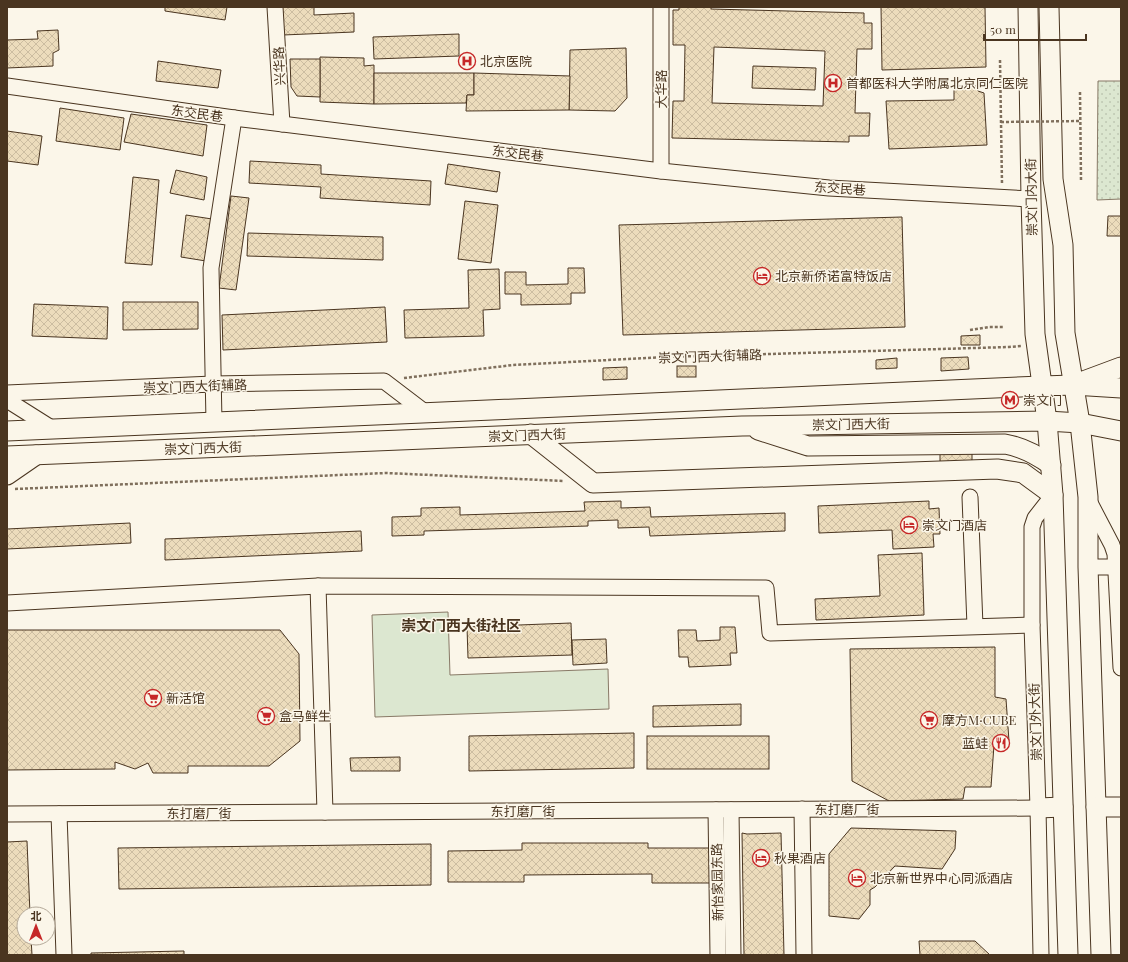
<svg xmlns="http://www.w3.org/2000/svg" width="1128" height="962" font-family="'Playfair Display','Noto Sans SC',serif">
	<defs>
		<pattern id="park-dots" width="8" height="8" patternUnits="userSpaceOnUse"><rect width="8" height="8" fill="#dce7d0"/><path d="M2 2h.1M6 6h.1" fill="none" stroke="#bec7b2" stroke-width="1.8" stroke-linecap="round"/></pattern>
		<pattern id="building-cross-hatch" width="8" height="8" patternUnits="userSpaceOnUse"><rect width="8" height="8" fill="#ecdcbc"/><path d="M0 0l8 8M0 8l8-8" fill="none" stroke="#ccbda1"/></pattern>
	</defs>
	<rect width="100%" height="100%" fill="#fbf6e9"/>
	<path fill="url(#park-dots)" stroke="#887966" d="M 1098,81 L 1121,81 L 1121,199 L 1097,200 Z"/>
	<path fill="#dce7d0" stroke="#887966" d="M 448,612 L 450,675 L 608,669 L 609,709 L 375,717 L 372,615 Z"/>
	<g fill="url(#building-cross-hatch)" stroke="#4a3520" fill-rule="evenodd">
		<path d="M 165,7 L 227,7 L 225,20 L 165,11 Z"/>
		<path d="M 282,7 L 314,7 L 314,15 L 354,13 L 354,32 L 283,35 Z"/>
		<path d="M 679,7 L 711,7 L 711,9 L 864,13 L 864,23 L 872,23 L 872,49 L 857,49 L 855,113 L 870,113 L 869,136 L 849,136 L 849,142 L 672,138 L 673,101 L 684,101 L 685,45 L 673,45 L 673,10 L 679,10 ZM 714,47 L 825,51 L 823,106 L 712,103 Z"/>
		<path d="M 881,7 L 985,7 L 986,67 L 882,70 Z"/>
		<path d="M 58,30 L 59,50 L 53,53 L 53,66 L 7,68 L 7,33 L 7,40 L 38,39 L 37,31 Z"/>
		<path d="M 459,34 L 459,56 L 374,59 L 373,37 Z"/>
		<path d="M 626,48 L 627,98 L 615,111 L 569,110 L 570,50 Z"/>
		<path d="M 320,57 L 364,58 L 364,66 L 374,65 L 374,104 L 320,102 Z"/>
		<path d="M 290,59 L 320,59 L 320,97 L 297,96 L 291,87 Z"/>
		<path d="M 158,61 L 221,70 L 218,88 L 156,81 Z"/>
		<path d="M 753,66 L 816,68 L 815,90 L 752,88 Z"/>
		<path d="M 374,73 L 474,73 L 474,95 L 467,95 L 466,103 L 374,104 Z"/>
		<path d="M 474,73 L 570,76 L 569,110 L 466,111 L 467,95 L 474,95 Z"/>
		<path d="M 954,86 L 976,86 L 978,91 L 984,93 L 987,145 L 889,149 L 886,101 L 954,100 Z"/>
		<path d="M 60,108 L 124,118 L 120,150 L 56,141 Z"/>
		<path d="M 131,114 L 207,125 L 203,156 L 124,142 Z"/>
		<path d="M 7,131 L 42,136 L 38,165 L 7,161 Z"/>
		<path d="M 250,161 L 321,165 L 321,174 L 431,181 L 430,205 L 320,198 L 321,187 L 249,183 Z"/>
		<path d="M 448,164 L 500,172 L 497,192 L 445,184 Z"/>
		<path d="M 176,170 L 207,177 L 204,200 L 170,193 Z"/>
		<path d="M 133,177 L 159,180 L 152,265 L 125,263 Z"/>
		<path d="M 231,196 L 249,198 L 236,290 L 219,288 Z"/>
		<path d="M 465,201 L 498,205 L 491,263 L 458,259 Z"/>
		<path d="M 186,215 L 212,219 L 206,261 L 181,257 Z"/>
		<path d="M 1108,216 L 1121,216 L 1121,236 L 1107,236 Z"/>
		<path d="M 902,217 L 905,327 L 623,335 L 619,225 Z"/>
		<path d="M 248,233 L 383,237 L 383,260 L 247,256 Z"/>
		<path d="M 568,268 L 584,268 L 585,293 L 571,293 L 571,304 L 521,305 L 521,294 L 505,294 L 505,272 L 526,272 L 526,285 L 568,284 Z"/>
		<path d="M 499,269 L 500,309 L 483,310 L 484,336 L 405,338 L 404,310 L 469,308 L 468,270 Z"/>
		<path d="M 123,302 L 198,302 L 198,329 L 123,330 Z"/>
		<path d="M 34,304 L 108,307 L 107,339 L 32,336 Z"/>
		<path d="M 385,307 L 387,342 L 223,350 L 222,315 Z"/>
		<path d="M 980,335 L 980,345 L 961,345 L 961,336 Z"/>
		<path d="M 968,357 L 969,369 L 941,371 L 941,358 Z"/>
		<path d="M 897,358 L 897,368 L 876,369 L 876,360 Z"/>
		<rect x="677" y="366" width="19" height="11"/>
		<path d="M 627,367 L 627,379 L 603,380 L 603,368 Z"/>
		<rect x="940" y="449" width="32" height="15"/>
		<path d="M 621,501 L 621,508 L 650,507 L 651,517 L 785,513 L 785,531 L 650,536 L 649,527 L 618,528 L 618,520 L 588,521 L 588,526 L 424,531 L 424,535 L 392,536 L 392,517 L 421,516 L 421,508 L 460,507 L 460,515 L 585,511 L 584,502 Z"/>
		<path d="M 929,501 L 929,509 L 939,508 L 940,534 L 933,534 L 934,547 L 893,549 L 892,530 L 819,533 L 818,506 Z"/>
		<path d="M 130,523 L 131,543 L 7,549 L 7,529 Z"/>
		<path d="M 361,531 L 362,551 L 165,560 L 165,539 Z"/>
		<path d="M 922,553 L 924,615 L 816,620 L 815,599 L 880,596 L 878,555 Z"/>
		<path d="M 571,623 L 572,655 L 468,658 L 467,627 Z"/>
		<path d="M 720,627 L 735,627 L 737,653 L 730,653 L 731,665 L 689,667 L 688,657 L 679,657 L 678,630 L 696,630 L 697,641 L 720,640 Z"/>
		<path d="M 7,630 L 280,630 L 299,654 L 300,741 L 269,766 L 188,766 L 188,773 L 153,773 L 148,763 L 135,769 L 115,762 L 115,769 L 7,770 Z"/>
		<path d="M 606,639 L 607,663 L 573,665 L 572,640 Z"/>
		<path d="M 995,647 L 995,697 L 1006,699 L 1009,741 L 994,745 L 991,787 L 965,787 L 963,799 L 889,801 L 852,781 L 850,649 Z"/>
		<path d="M 741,704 L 741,725 L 653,727 L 653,706 Z"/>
		<path d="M 634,733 L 634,768 L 469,771 L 469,736 Z"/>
		<rect x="647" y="736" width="122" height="33"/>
		<path d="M 400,757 L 400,771 L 351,771 L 350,758 Z"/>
		<path d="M 851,828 L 956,831 L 955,849 L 942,869 L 895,866 L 875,887 L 870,890 L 870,905 L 859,919 L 829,916 L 829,854 Z"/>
		<path d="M 742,833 L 747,834 L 781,833 L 784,955 L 744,955 Z"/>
		<path d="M 27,841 L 30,914 L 24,914 L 24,938 L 31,938 L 32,955 L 7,955 L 7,842 Z"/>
		<path d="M 522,843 L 648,843 L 648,848 L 713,848 L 713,883 L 652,883 L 652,874 L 524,875 L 524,882 L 448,882 L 448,851 L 522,850 Z"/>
		<path d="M 431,844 L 431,885 L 119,889 L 118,848 Z"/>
		<path d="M 919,941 L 975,941 L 990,955 L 920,955 Z"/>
		<path d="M 184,951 L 184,955 L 91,955 L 91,953 Z"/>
	</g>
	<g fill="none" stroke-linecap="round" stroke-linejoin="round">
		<g stroke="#4a3520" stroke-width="17">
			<g id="minor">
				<path d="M 275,7 L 282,124"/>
				<path d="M 661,7 L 661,171"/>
				<path d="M 7,86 L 234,118 L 661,171 L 829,188 L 1031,199"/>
				<path d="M 7,393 L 213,384 L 384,381 L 426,413"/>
				<path d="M 7,400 L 53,429"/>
				<path d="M 214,422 L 211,268 L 234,118"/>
				<path d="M 970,497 L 975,626"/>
				<path d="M 1088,499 L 1112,545 L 1115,554 L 1121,668"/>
				<path d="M 1088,567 L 1121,567"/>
				<path d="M 318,586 L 325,812"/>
				<path d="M 7,603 L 318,586 L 766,588 L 770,633 L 1032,625"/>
				<path d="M 802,809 L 804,955"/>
				<path d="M 716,810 L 718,955"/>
				<path d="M 731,810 L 733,955"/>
				<path d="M 7,814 L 1038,808"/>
				<path d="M 59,814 L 64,955"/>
				<path d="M 1041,955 L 1038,808 L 1032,625 L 1032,527 L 1035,518 L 1053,495"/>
			</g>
		</g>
		<g stroke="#4a3520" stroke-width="21">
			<g id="major">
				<path d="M 1028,7 L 1031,199 L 1035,334 L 1047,421 L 1053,495 L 1068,955"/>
				<path d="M 1049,7 L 1053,179 L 1063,245 L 1065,333 L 1080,423 L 1088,497 L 1088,567 L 1101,955"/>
				<path d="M 1078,383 L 1121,367"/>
				<path d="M 758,430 L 808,446 L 1005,444 C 1022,447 1037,455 1051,465"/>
				<path d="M 7,431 L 1042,386 L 1073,385 L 1121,388"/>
				<path d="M 531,434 L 593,483 L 997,469 L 1023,473 L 1053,495"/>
				<path d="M 7,456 L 742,426 L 1047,421 L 1080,423 L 1121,431"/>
				<path d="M 7,475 L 36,455"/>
				<path d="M 1096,807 L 1121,807"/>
				<path d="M 1038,808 L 1063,807"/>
			</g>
		</g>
		<g stroke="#7f6f5c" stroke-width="2.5" stroke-dasharray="3 2" stroke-linecap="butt">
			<path d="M 1000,60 L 1002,184"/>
			<path d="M 1080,92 L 1081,180"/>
			<path d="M 970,330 L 989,327 L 1004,327"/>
			<path d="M 404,378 L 513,365 L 666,357 L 1009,347 L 1022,346"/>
			<path d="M 15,489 L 386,473 L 564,481"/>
		</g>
		<use href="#minor" stroke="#fbf6e9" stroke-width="15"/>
		<use href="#major" stroke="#fbf6e9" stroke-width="19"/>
		<path stroke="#7f6f5c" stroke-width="2.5" stroke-dasharray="3 2" stroke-linecap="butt" d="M 1001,122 L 1081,121"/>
	</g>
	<defs>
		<g id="hospital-ring" transform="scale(0.9)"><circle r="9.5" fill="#fbf6e9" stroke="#c62828" stroke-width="1.5"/><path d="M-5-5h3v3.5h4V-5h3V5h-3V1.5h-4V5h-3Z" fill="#c62828"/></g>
		<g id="hotel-ring" transform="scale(0.9)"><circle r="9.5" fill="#fbf6e9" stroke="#c62828" stroke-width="1.5"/><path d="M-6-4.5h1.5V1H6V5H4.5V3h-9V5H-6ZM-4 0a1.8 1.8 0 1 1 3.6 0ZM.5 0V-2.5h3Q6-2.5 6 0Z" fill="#c62828"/></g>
		<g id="metro-ring" transform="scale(0.9)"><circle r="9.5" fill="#fbf6e9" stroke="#c62828" stroke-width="1.5"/><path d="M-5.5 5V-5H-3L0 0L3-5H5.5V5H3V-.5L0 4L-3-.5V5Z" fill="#c62828"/></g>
		<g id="supermarket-ring" transform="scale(0.9)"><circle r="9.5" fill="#fbf6e9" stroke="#c62828" stroke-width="1.5"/><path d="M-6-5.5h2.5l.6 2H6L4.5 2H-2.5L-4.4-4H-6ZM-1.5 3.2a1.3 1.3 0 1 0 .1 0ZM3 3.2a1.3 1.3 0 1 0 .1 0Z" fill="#c62828"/></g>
		<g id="restaurant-ring" transform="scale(0.9)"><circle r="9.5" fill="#fbf6e9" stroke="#c62828" stroke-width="1.5"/><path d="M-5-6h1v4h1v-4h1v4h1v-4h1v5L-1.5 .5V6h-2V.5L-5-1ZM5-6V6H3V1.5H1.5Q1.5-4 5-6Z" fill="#c62828"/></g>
	</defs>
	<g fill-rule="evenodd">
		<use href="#hospital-ring" x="467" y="61"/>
		<use href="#hospital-ring" x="833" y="83"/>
		<use href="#hotel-ring" x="762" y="276"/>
		<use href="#metro-ring" x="1010" y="400"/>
		<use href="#hotel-ring" x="909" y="525"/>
		<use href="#supermarket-ring" x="153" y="698"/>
		<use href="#supermarket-ring" x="266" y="716"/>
		<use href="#supermarket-ring" x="929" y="720"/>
		<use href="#restaurant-ring" x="1001" y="743"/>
		<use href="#hotel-ring" x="761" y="858"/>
		<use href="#hotel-ring" x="857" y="878"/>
	</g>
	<g text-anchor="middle" stroke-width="3" stroke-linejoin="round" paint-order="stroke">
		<g font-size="13" fill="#4a3520" stroke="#fbf6e9" text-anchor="start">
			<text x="480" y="66">北京医院</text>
			<text x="846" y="88">首都医科大学附属北京同仁医院</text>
			<text x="775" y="281">北京新侨诺富特饭店</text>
			<text x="1023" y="405">崇文门</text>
			<text x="922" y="530">崇文门酒店</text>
			<text x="166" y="703">新活馆</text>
			<text x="279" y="721">盒马鲜生</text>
			<text x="942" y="725">摩方M·CUBE</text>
			<text x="988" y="748" text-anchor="end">蓝蛙</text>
			<text x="774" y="863">秋果酒店</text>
			<text x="870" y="883">北京新世界中心同派酒店</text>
		</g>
		<g font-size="13" fill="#4a3520" stroke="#fbf6e9">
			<text transform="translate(279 66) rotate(-93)" y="5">兴华路</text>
			<text transform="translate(661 89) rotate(-90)" y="5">大华路</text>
			<text transform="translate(197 113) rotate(8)" y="5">东交民巷</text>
			<text transform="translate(518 153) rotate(7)" y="5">东交民巷</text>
			<text transform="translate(840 188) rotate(4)" y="5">东交民巷</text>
			<text transform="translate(1031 197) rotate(-91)" y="5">崇文门内大街</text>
			<text transform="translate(710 356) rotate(-2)" y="5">崇文门西大街辅路</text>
			<text transform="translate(195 386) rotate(-2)" y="5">崇文门西大街辅路</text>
			<text transform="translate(851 424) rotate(-1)" y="5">崇文门西大街</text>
			<text transform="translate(527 435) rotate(-2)" y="5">崇文门西大街</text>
			<text transform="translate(203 448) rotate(-2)" y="5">崇文门西大街</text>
			<text transform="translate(1035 722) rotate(-92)" y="5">崇文门外大街</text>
			<text x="847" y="814">东打磨厂街</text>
			<text x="523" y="816">东打磨厂街</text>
			<text x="199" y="818">东打磨厂街</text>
			<text transform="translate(717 882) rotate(-91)" y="5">新怡家园东路</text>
		</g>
		<g font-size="15" font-weight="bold" fill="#4a3520" stroke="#fbf6e9">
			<text x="461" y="631">崇文门西大街社区</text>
		</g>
	</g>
	<rect width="1128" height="962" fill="none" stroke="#4a3520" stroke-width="16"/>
	<g transform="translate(36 926)"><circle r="19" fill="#fbf6e9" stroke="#b4a999"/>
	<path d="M0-3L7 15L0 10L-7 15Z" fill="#c62828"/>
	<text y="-6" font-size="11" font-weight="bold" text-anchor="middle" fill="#4a3520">北</text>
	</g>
	<path d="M984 34v6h102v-6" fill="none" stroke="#4a3520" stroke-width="2"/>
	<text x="990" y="34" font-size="12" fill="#4a3520" stroke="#fbf6e9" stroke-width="3" paint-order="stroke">50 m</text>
</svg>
